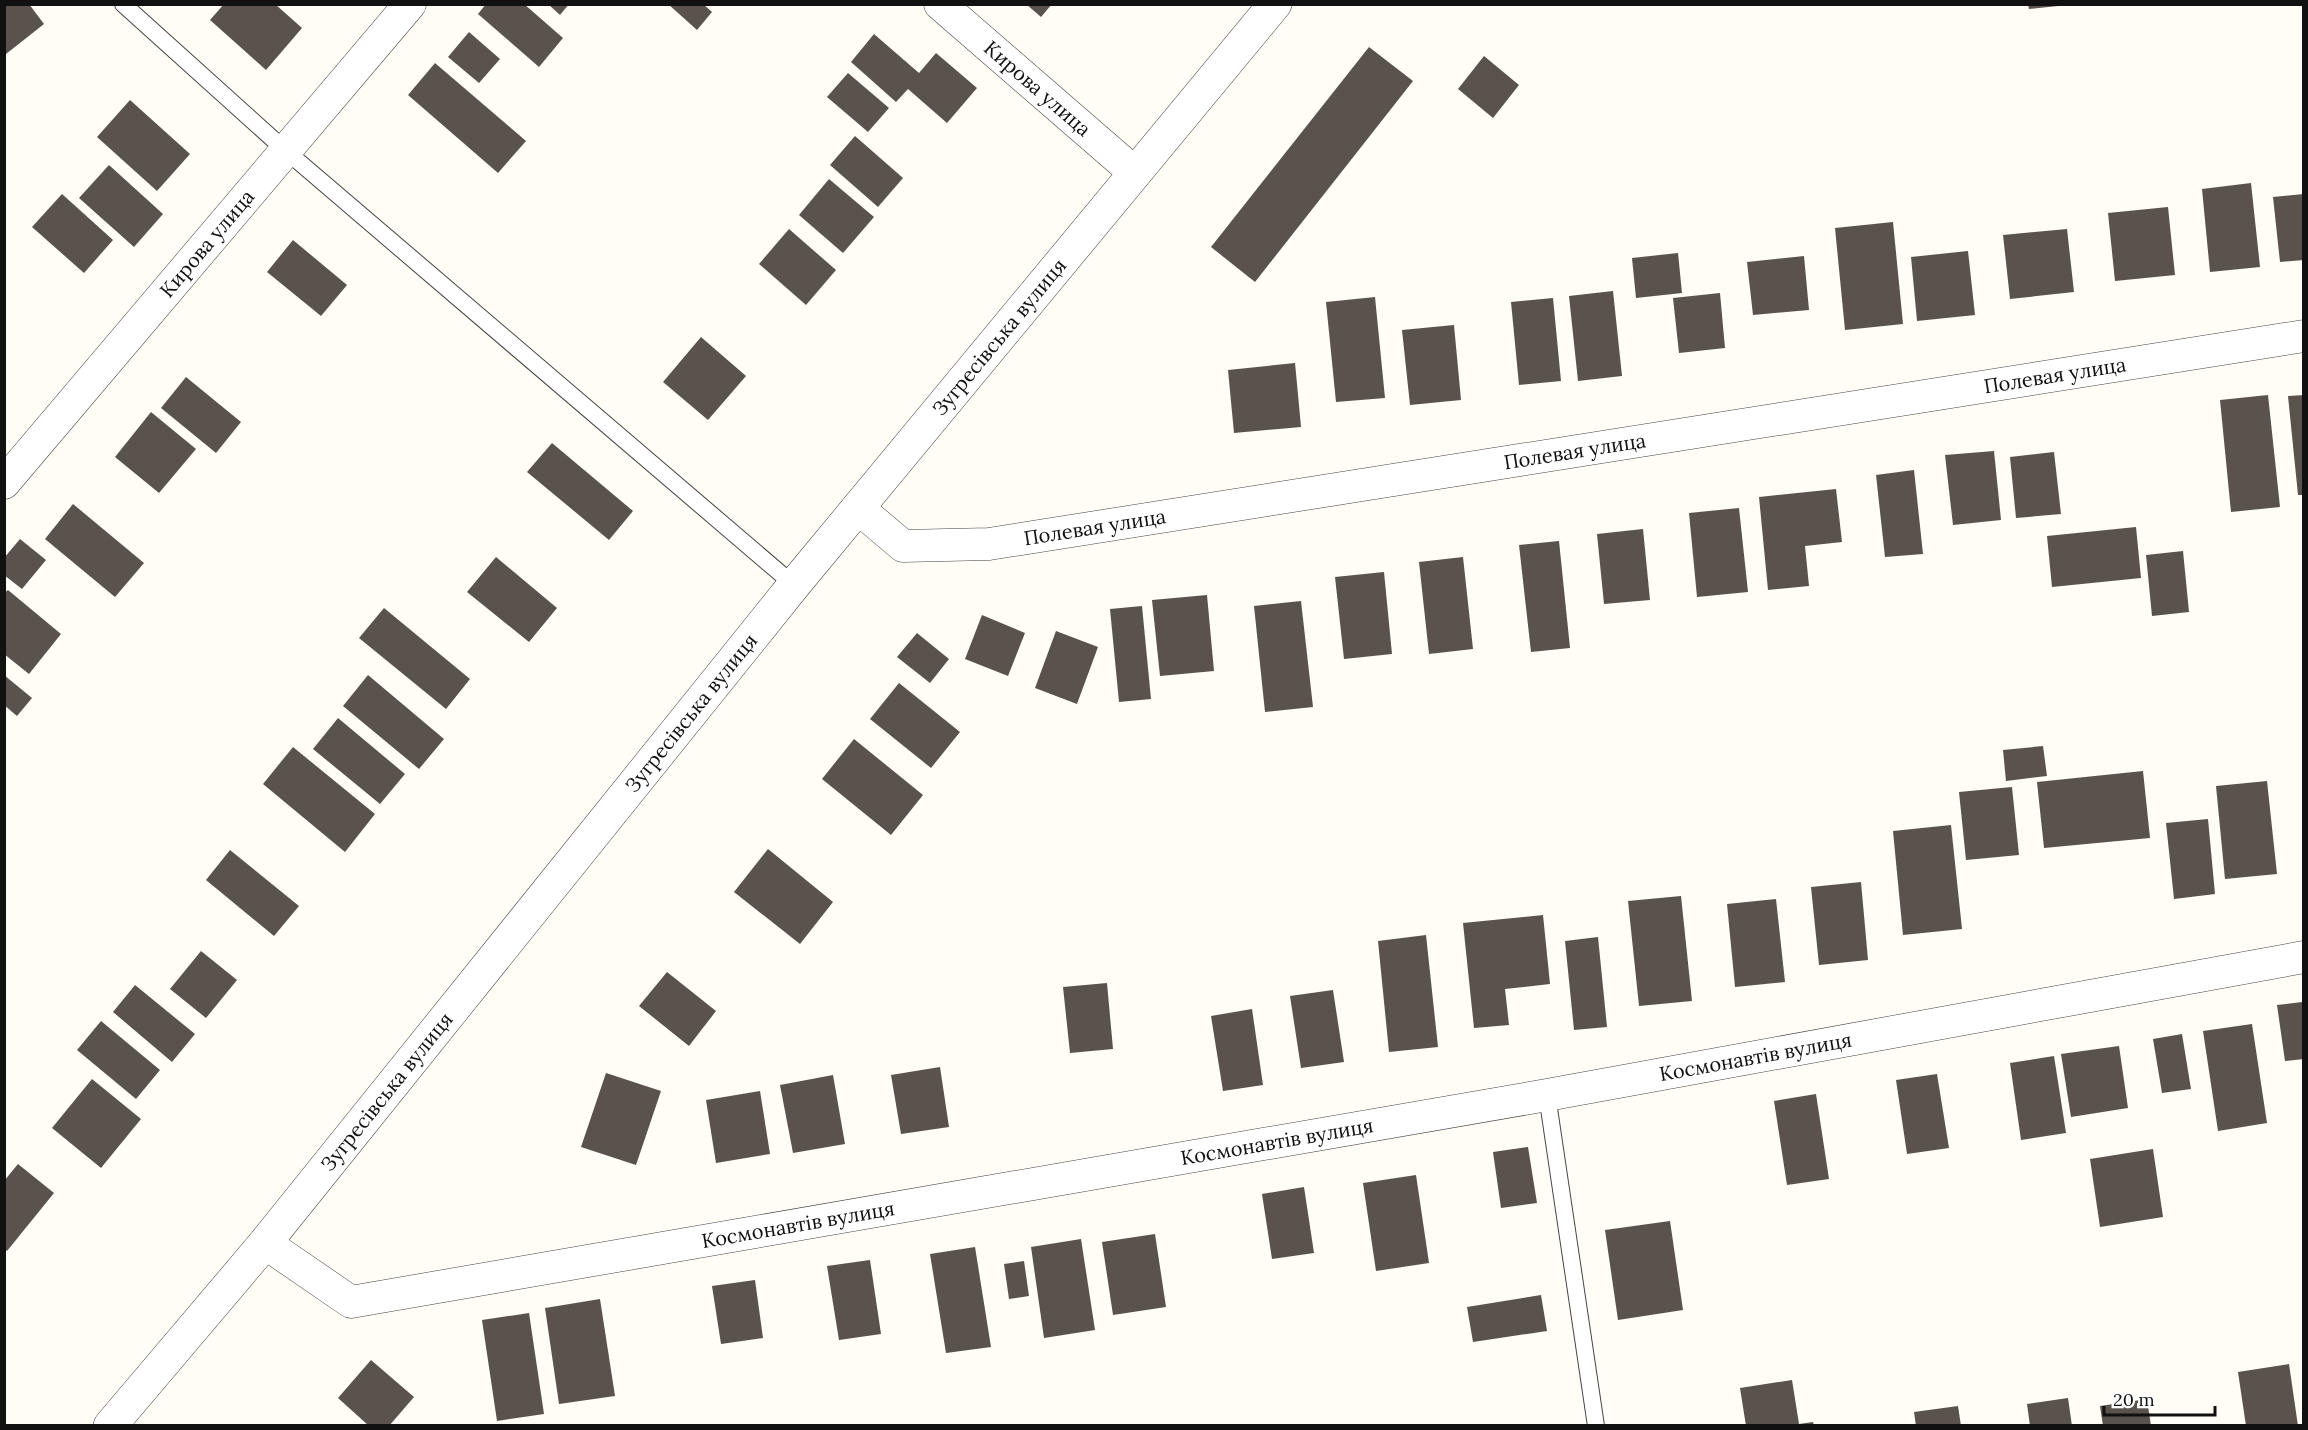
<svg xmlns="http://www.w3.org/2000/svg" width="2308" height="1430" font-family="Lora,serif">
	<rect width="100%" height="100%" fill="#fffdf5"/>
	<g fill="#5a524d">
		<path d="M 4,4 L 29,4 L 44,24 L 6,54 L 4,52 Z"/>
		<path d="M 224,4 L 275,4 L 302,28 L 266,70 L 210,20 Z"/>
		<path d="M 486,4 L 524,4 L 563,38 L 539,67 L 478,14 Z"/>
		<path d="M 548,4 L 569,4 L 560,15 Z"/>
		<path d="M 668,4 L 703,4 L 712,12 L 697,30 Z"/>
		<path d="M 1026,4 L 1052,4 L 1041,17 Z"/>
		<path d="M 2028,4 L 2057,4 L 2058,6 L 2029,9 Z"/>
		<path d="M 469,32 L 500,59 L 479,83 L 448,57 Z"/>
		<path d="M 874,34 L 919,73 L 936,53 L 977,88 L 947,123 L 908,89 L 896,102 L 851,62 Z"/>
		<path d="M 1369,47 L 1413,81 L 1255,282 L 1211,247 Z"/>
		<path d="M 1484,56 L 1519,85 L 1493,118 L 1458,89 Z"/>
		<path d="M 435,63 L 526,141 L 498,173 L 408,95 Z"/>
		<path d="M 848,73 L 889,108 L 868,132 L 827,97 Z"/>
		<path d="M 130,100 L 190,154 L 157,191 L 97,137 Z"/>
		<path d="M 855,136 L 903,178 L 878,207 L 830,165 Z"/>
		<path d="M 109,165 L 163,214 L 134,247 L 79,198 Z"/>
		<path d="M 829,179 L 874,217 L 843,253 L 799,215 Z"/>
		<path d="M 2251,183 L 2260,267 L 2210,272 L 2202,189 Z"/>
		<path d="M 62,194 L 113,240 L 84,273 L 32,227 Z"/>
		<path d="M 2304,194 L 2304,260 L 2280,262 L 2273,197 Z"/>
		<path d="M 2168,207 L 2175,275 L 2115,281 L 2108,213 Z"/>
		<path d="M 1893,222 L 1903,324 L 1845,330 L 1835,228 Z"/>
		<path d="M 789,229 L 836,270 L 806,305 L 759,264 Z"/>
		<path d="M 2067,229 L 2074,292 L 2010,299 L 2003,235 Z"/>
		<path d="M 293,240 L 347,285 L 321,316 L 267,272 Z"/>
		<path d="M 1968,251 L 1975,315 L 1917,321 L 1911,257 Z"/>
		<path d="M 1678,253 L 1682,293 L 1636,298 L 1632,258 Z"/>
		<path d="M 1804,256 L 1809,310 L 1753,315 L 1747,262 Z"/>
		<path d="M 1613,291 L 1622,376 L 1578,381 L 1569,296 Z"/>
		<path d="M 1720,293 L 1725,348 L 1679,353 L 1673,298 Z"/>
		<path d="M 1375,297 L 1385,398 L 1336,402 L 1326,302 Z"/>
		<path d="M 1553,298 L 1561,381 L 1519,385 L 1511,302 Z"/>
		<path d="M 1454,325 L 1461,400 L 1410,405 L 1402,330 Z"/>
		<path d="M 701,337 L 746,376 L 708,420 L 663,382 Z"/>
		<path d="M 1295,363 L 1301,427 L 1234,433 L 1228,370 Z"/>
		<path d="M 186,377 L 241,422 L 216,453 L 161,408 Z"/>
		<path d="M 2268,395 L 2280,507 L 2231,512 L 2220,400 Z"/>
		<path d="M 2304,395 L 2304,495 L 2298,495 L 2288,396 Z"/>
		<path d="M 151,412 L 196,449 L 159,493 L 115,457 Z"/>
		<path d="M 552,443 L 633,511 L 609,540 L 527,472 Z"/>
		<path d="M 1994,451 L 2001,520 L 1953,525 L 1945,455 Z"/>
		<path d="M 2054,452 L 2061,514 L 2016,518 L 2010,457 Z"/>
		<path d="M 1914,470 L 1923,554 L 1885,557 L 1876,475 Z"/>
		<path d="M 1836,489 L 1842,542 L 1805,546 L 1809,586 L 1768,590 L 1759,497 Z"/>
		<path d="M 73,504 L 144,563 L 115,597 L 45,539 Z"/>
		<path d="M 1739,508 L 1748,592 L 1697,597 L 1689,513 Z"/>
		<path d="M 2136,527 L 2141,578 L 2052,587 L 2047,536 Z"/>
		<path d="M 1643,529 L 1650,600 L 1604,604 L 1597,534 Z"/>
		<path d="M 20,539 L 46,560 L 22,589 L 4,575 L 4,558 Z"/>
		<path d="M 1559,541 L 1570,648 L 1531,652 L 1519,545 Z"/>
		<path d="M 2183,551 L 2189,612 L 2152,616 L 2146,555 Z"/>
		<path d="M 496,557 L 557,608 L 529,642 L 467,592 Z"/>
		<path d="M 1463,557 L 1473,649 L 1429,654 L 1419,562 Z"/>
		<path d="M 1384,572 L 1392,654 L 1344,659 L 1335,577 Z"/>
		<path d="M 8,590 L 61,634 L 29,674 L 4,654 L 4,593 Z"/>
		<path d="M 1207,595 L 1214,671 L 1160,676 L 1152,600 Z"/>
		<path d="M 1301,601 L 1313,707 L 1265,712 L 1254,606 Z"/>
		<path d="M 1142,606 L 1151,699 L 1119,702 L 1110,609 Z"/>
		<path d="M 384,608 L 470,679 L 446,709 L 359,638 Z"/>
		<path d="M 982,615 L 1025,633 L 1008,676 L 965,659 Z"/>
		<path d="M 1056,631 L 1098,647 L 1077,704 L 1035,688 Z"/>
		<path d="M 917,633 L 949,659 L 930,683 L 897,657 Z"/>
		<path d="M 4,675 L 32,698 L 17,716 L 4,705 Z"/>
		<path d="M 368,675 L 444,739 L 419,769 L 343,706 Z"/>
		<path d="M 899,683 L 960,732 L 931,768 L 870,719 Z"/>
		<path d="M 338,718 L 405,774 L 380,804 L 313,749 Z"/>
		<path d="M 854,739 L 923,795 L 891,835 L 822,779 Z"/>
		<path d="M 2043,746 L 2047,776 L 2006,781 L 2003,750 Z"/>
		<path d="M 293,747 L 375,814 L 345,852 L 263,784 Z"/>
		<path d="M 2143,771 L 2150,838 L 2044,848 L 2037,782 Z"/>
		<path d="M 2267,781 L 2277,874 L 2225,879 L 2216,786 Z"/>
		<path d="M 2012,787 L 2019,855 L 1966,860 L 1959,792 Z"/>
		<path d="M 2208,819 L 2215,894 L 2174,899 L 2166,823 Z"/>
		<path d="M 1951,825 L 1962,929 L 1903,935 L 1893,831 Z"/>
		<path d="M 768,849 L 833,902 L 800,944 L 734,892 Z"/>
		<path d="M 230,850 L 299,906 L 274,936 L 206,880 Z"/>
		<path d="M 1861,882 L 1868,960 L 1819,965 L 1811,887 Z"/>
		<path d="M 1681,896 L 1692,1001 L 1639,1006 L 1628,901 Z"/>
		<path d="M 1776,899 L 1785,982 L 1735,987 L 1727,904 Z"/>
		<path d="M 1543,915 L 1550,984 L 1505,989 L 1509,1025 L 1474,1028 L 1463,923 Z"/>
		<path d="M 1426,935 L 1438,1047 L 1389,1052 L 1378,941 Z"/>
		<path d="M 1598,937 L 1607,1027 L 1574,1030 L 1565,941 Z"/>
		<path d="M 201,951 L 237,980 L 206,1018 L 170,989 Z"/>
		<path d="M 667,972 L 716,1011 L 689,1046 L 639,1006 Z"/>
		<path d="M 1107,983 L 1113,1049 L 1070,1053 L 1063,987 Z"/>
		<path d="M 135,985 L 195,1034 L 172,1062 L 113,1012 Z"/>
		<path d="M 1333,990 L 1344,1062 L 1301,1068 L 1290,996 Z"/>
		<path d="M 2302,1002 L 2304,1059 L 2285,1061 L 2277,1005 Z"/>
		<path d="M 1252,1009 L 1263,1085 L 1223,1091 L 1211,1016 Z"/>
		<path d="M 101,1021 L 160,1070 L 136,1099 L 77,1050 Z"/>
		<path d="M 2252,1024 L 2267,1123 L 2218,1131 L 2203,1031 Z"/>
		<path d="M 2182,1034 L 2191,1089 L 2162,1093 L 2153,1039 Z"/>
		<path d="M 2119,1046 L 2128,1108 L 2071,1117 L 2061,1054 Z"/>
		<path d="M 2054,1056 L 2066,1133 L 2021,1140 L 2010,1063 Z"/>
		<path d="M 940,1067 L 949,1127 L 901,1134 L 891,1075 Z"/>
		<path d="M 606,1073 L 661,1091 L 636,1165 L 581,1147 Z"/>
		<path d="M 1937,1074 L 1949,1148 L 1907,1154 L 1896,1080 Z"/>
		<path d="M 833,1075 L 845,1144 L 793,1153 L 780,1085 Z"/>
		<path d="M 92,1079 L 141,1119 L 101,1168 L 52,1128 Z"/>
		<path d="M 760,1091 L 770,1154 L 716,1163 L 706,1100 Z"/>
		<path d="M 1816,1094 L 1829,1179 L 1787,1185 L 1774,1101 Z"/>
		<path d="M 1528,1147 L 1537,1203 L 1501,1208 L 1493,1152 Z"/>
		<path d="M 2153,1149 L 2163,1217 L 2100,1227 L 2090,1159 Z"/>
		<path d="M 18,1164 L 54,1193 L 7,1251 L 4,1249 L 4,1181 Z"/>
		<path d="M 1416,1175 L 1429,1263 L 1376,1271 L 1363,1183 Z"/>
		<path d="M 1304,1187 L 1314,1253 L 1272,1259 L 1262,1194 Z"/>
		<path d="M 1670,1221 L 1683,1310 L 1618,1320 L 1605,1230 Z"/>
		<path d="M 1155,1234 L 1166,1307 L 1113,1315 L 1102,1242 Z"/>
		<path d="M 1081,1239 L 1095,1330 L 1044,1338 L 1031,1247 Z"/>
		<path d="M 975,1247 L 991,1347 L 946,1353 L 930,1254 Z"/>
		<path d="M 870,1260 L 881,1334 L 839,1340 L 827,1266 Z"/>
		<path d="M 1024,1261 L 1029,1296 L 1009,1299 L 1004,1264 Z"/>
		<path d="M 755,1280 L 763,1338 L 721,1344 L 712,1286 Z"/>
		<path d="M 1541,1295 L 1547,1331 L 1473,1342 L 1467,1307 Z"/>
		<path d="M 600,1299 L 615,1396 L 559,1404 L 545,1308 Z"/>
		<path d="M 529,1313 L 544,1414 L 497,1421 L 482,1320 Z"/>
		<path d="M 371,1360 L 414,1397 L 389,1426 L 369,1426 L 338,1398 Z"/>
		<path d="M 2289,1364 L 2298,1426 L 2246,1426 L 2238,1372 Z"/>
		<path d="M 1792,1380 L 1799,1424 L 1813,1422 L 1814,1426 L 1746,1426 L 1740,1388 Z"/>
		<path d="M 2068,1398 L 2072,1426 L 2030,1426 L 2027,1404 Z"/>
		<path d="M 2147,1399 L 2151,1426 L 2103,1426 L 2100,1406 Z"/>
		<path d="M 1958,1406 L 1961,1426 L 1916,1426 L 1914,1412 Z"/>
	</g>
	<g fill="none" stroke-linecap="round" stroke-linejoin="round">
		<g stroke="#444" stroke-width="18">
			<g id="service">
				<path d="M 123,4 L 285,150 L 794,585"/>
				<path d="M 1547,1095 L 1596,1426"/>
			</g>
		</g>
		<g stroke="#444" stroke-width="33">
			<g id="minor">
				<path id="s1" d="M 940,4 L 1135,173"/>
				<path id="s2" d="M 4,483 L 410,4"/>
				<path id="s3" d="M 858,508 L 903,546 L 989,544 L 2304,336"/>
				<path id="s4" d="M 265,1243 L 351,1302 L 1547,1095 L 2304,957"/>
			</g>
		</g>
		<g stroke="#444" stroke-width="34">
			<g id="tertiary">
				<path id="s5" d="M 110,1426 L 265,1243 L 794,585 L 1275,4"/>
			</g>
		</g>
		<use href="#service" stroke="#fff" stroke-width="16"/>
		<use href="#minor" stroke="#fff" stroke-width="32"/>
		<use href="#tertiary" stroke="#fff" stroke-width="33"/>
	</g>
	<g text-anchor="middle" stroke-width="6" stroke-linejoin="round" paint-order="stroke">
		<g font-size="20" fill="#111" stroke="#fff">
			<text dy="7" stroke="none"><textPath href="#s1" startOffset="129">Кирова улица</textPath></text>
			<text dy="7" stroke="none"><textPath href="#s2" startOffset="314">Кирова улица</textPath></text>
			<text dy="7" stroke="none"><textPath href="#s5" startOffset="1406">Зугресівська вулиця</textPath></text>
			<text dy="7" stroke="none"><textPath href="#s3" startOffset="1224">Полевая улица</textPath></text>
			<text dy="7" stroke="none"><textPath href="#s3" startOffset="738">Полевая улица</textPath></text>
			<text dy="7" stroke="none"><textPath href="#s3" startOffset="252">Полевая улица</textPath></text>
			<text dy="7" stroke="none"><textPath href="#s5" startOffset="920">Зугресівська вулиця</textPath></text>
			<text dy="7" stroke="none"><textPath href="#s4" startOffset="1530">Космонавтів вулиця</textPath></text>
			<text dy="7" stroke="none"><textPath href="#s5" startOffset="434">Зугресівська вулиця</textPath></text>
			<text dy="7" stroke="none"><textPath href="#s4" startOffset="1044">Космонавтів вулиця</textPath></text>
			<text dy="7" stroke="none"><textPath href="#s4" startOffset="558">Космонавтів вулиця</textPath></text>
		</g>
	</g>
	<rect width="2308" height="1430" fill="none" stroke="#111111" stroke-width="12"/>
	<path d="M2104 1406v9h111v-9" fill="none" stroke="#111111" stroke-width="3"/>
	<text x="2113" y="1406" font-size="18" fill="#111111" stroke="#ffffff" stroke-width="4.5" paint-order="stroke">20 m</text>
</svg>
